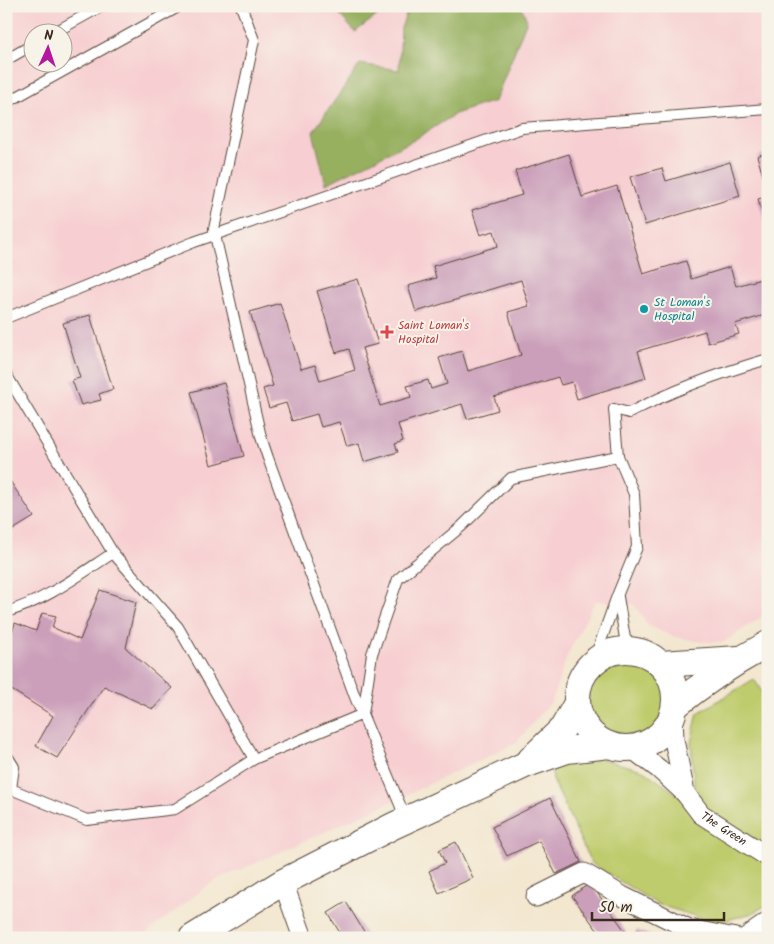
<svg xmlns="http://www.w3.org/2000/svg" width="774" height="944" font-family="Kalam,sans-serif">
	<rect width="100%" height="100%" fill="#f7f3e8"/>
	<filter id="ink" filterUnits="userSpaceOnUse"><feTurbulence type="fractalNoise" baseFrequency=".02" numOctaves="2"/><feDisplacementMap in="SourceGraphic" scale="10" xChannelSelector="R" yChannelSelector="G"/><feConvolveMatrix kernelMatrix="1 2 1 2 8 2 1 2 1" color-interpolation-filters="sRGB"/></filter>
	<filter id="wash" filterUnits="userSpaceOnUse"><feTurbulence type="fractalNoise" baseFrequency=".0096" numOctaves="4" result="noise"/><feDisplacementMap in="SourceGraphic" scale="20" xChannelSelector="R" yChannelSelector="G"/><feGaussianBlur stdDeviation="1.12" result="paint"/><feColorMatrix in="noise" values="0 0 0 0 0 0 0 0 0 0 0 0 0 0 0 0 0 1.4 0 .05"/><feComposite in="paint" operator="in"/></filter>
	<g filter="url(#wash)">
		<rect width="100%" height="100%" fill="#f3e7d0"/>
		<path fill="#f7cfd2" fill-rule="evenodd" d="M 6,6 L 768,6 L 768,613 L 724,642 L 701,642 L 671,636 L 648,625 L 634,604 L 595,601 L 567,656 L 551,702 L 516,743 L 402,797 L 211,883 L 140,938 L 6,938 ZM 32,32 L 62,32 L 62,62 L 32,62 Z"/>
		<g fill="#bfcc6d" stroke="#7d7b46">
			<circle cx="628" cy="700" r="42"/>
			<path d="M 754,679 L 768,702 L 768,904 L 753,913 L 716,923 L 657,904 L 591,863 L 553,780 L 551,765 L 598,758 L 643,770 L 696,808 L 691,742 L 698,713 Z"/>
		</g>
		<g fill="#97b060" stroke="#696d3f">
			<path d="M 332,6 L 390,6 L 355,32 Z"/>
			<path d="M 409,6 L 521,6 L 527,20 L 495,101 L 457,113 L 414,140 L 326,184 L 313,132 L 360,64 L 399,70 L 401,28 Z"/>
		</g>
		<g id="blocks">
			<g fill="#cb9fba">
				<path d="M 768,152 L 768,189 L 767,189 L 757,156 Z"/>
				<path d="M 569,154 L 582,197 L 617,186 L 643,274 L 686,261 L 691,279 L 730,267 L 736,286 L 768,277 L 768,314 L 735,324 L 739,334 L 708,343 L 705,331 L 638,351 L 646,378 L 577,399 L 572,382 L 561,385 L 558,377 L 494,397 L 498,410 L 467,419 L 462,404 L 398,424 L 403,441 L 395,444 L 398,452 L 364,462 L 359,443 L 347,446 L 339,422 L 321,427 L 317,414 L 292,421 L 286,403 L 269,408 L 263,389 L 273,386 L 250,312 L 280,303 L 301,369 L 315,365 L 320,381 L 355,370 L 349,349 L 336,353 L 317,291 L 358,279 L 378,344 L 362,348 L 380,406 L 411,397 L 407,386 L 428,380 L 431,389 L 447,384 L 439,358 L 462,351 L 468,371 L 521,355 L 508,312 L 529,306 L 521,280 L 416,312 L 408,286 L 436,278 L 433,266 L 498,246 L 494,231 L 480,235 L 472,210 L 522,195 L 515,171 Z"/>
				<path d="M 730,162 L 740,196 L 645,225 L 630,177 L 662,168 L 666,181 Z"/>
				<path d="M 768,196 L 768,224 L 766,225 L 758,199 Z"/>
				<path d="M 90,315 L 113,389 L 99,394 L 101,400 L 81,405 L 72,380 L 80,378 L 63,323 Z"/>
				<path d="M 224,383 L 244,456 L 211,465 L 191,392 Z"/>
				<path d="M 6,475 L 34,517 L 11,531 L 6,523 Z"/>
				<path d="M 100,590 L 136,602 L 126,648 L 172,688 L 153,709 L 104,686 L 57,758 L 36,746 L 53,716 L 10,689 L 6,688 L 6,651 L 15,623 L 36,631 L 42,613 L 56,616 L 52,627 L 80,640 Z"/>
				<path d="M 550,798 L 581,862 L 556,874 L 539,841 L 507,856 L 492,827 Z"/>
				<path d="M 456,842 L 473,878 L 439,893 L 429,871 L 445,863 L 439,850 Z"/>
				<path d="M 590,883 L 626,932 L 619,938 L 603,938 L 572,896 Z"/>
				<path d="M 346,902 L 368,938 L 343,938 L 328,913 Z"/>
				<path d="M 637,930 L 655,938 L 634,938 Z"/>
			</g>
		</g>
	</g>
	<g filter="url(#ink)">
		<use href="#blocks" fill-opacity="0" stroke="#574639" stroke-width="1"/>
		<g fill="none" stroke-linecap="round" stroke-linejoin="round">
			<g stroke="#574639" stroke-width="12">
				<g id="lane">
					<path d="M 241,6 L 254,40 L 214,229 L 215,235 L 261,437 L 268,458 L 355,697 L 406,819"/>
					<path d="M 55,32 L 102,6"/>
					<path d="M 6,60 L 32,45"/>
					<path d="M 6,103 L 180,6"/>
					<path d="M 6,318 L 194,242 L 522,128 L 768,109"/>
					<path d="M 6,374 L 113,553"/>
					<path d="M 618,597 L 627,650"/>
					<path d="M 6,612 C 45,601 79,575 113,553 L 178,627 L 254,759 L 363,714 L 372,654 L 398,579 L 462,526 L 511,478 L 618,456"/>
					<path d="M 593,663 L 617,596 L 637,547 L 634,494 L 618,456 L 614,409 L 629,413 C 673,390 720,373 768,359"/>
					<path d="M 6,754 L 14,767 L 11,789"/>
					<path d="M 6,787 L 87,820 L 175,809 L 254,759"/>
				</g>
			</g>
			<g stroke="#574639" stroke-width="21">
				<g id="street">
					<path d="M 673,716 L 674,740 L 685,793"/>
					<path id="s1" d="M 631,748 L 659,769 L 685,793 L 701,814 L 768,857"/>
					<path d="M 283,882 L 303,938"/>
					<path d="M 536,897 L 584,873 L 622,896 L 689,929 L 736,938"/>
					<path d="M 745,938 L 768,922"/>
				</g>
			</g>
			<g stroke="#574639" stroke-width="28">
				<g id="secondary">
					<circle cx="626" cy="699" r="49"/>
					<path d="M 660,664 L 739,659"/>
					<path d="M 675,706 C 704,682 735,662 768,644"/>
					<path d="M 531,759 L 563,728 L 577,703"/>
					<path d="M 192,938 L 283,882 L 393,826 L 527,764 L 567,750 L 609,745"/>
				</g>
			</g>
			<use href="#lane" stroke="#fff" stroke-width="10"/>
			<use href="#street" stroke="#fff" stroke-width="19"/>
			<use href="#secondary" stroke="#fff" stroke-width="26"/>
		</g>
	</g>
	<circle fill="#0f9aa8" stroke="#f7f3e8" stroke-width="2" cx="644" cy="309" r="5"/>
	<path fill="#e0444e" stroke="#f7f3e8" stroke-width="2" d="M384.5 324.5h5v5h5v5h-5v5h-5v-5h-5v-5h5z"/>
	<g text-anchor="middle" stroke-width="4" stroke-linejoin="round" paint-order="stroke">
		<g font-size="12" fill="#0d838f" stroke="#f7f3e8" text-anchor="start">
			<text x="654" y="306">St Loman's<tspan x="654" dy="14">Hospital</tspan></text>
		</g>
		<g font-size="12" fill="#be3a42" stroke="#f7f3e8" text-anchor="start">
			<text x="398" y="329">Saint Loman's<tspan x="398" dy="14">Hospital</tspan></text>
		</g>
		<g font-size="12" fill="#3b2a1e" stroke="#f7f3e8">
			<text dy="4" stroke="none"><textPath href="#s1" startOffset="124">The Green</textPath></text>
		</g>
	</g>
	<rect width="774" height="944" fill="none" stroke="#f7f3e8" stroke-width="25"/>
	<g transform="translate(48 48) rotate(3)"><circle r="24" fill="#f7f3e8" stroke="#aca397"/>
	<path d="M0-4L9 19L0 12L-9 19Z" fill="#b5179e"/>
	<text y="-8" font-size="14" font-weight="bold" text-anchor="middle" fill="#3b2a1e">N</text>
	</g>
	<path d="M592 912v8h132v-8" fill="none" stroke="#3b2a1e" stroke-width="2.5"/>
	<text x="599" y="912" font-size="15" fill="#3b2a1e" stroke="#f7f3e8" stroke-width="4" paint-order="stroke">50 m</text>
</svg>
